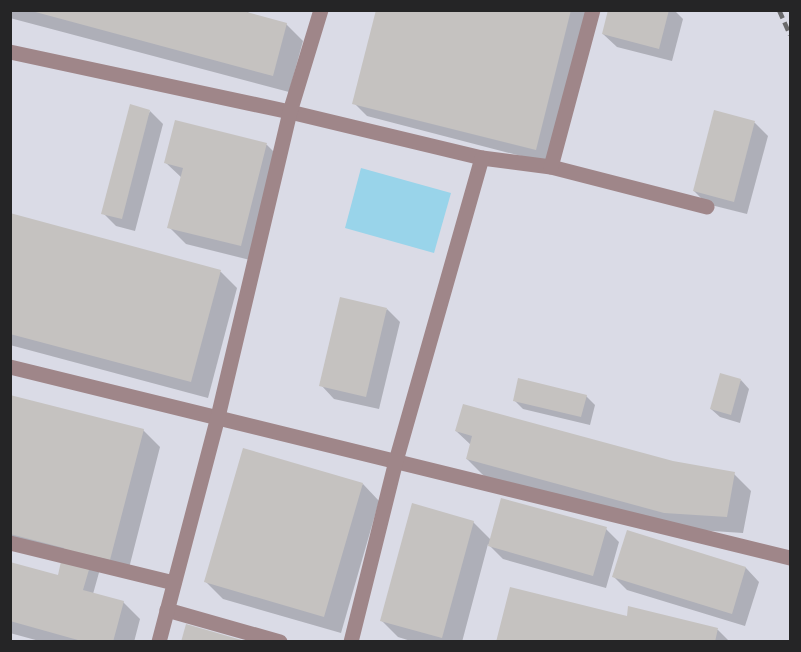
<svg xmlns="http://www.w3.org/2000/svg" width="801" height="652" font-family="'Space Grotesk',sans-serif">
	<rect width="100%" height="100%" fill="#e6e6ea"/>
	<path fill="#dadbe6" d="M 10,11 L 790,11 L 790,641 L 11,641 Z"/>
	<path fill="#99d4ea" d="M 361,168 L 451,193 L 434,253 L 345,228 Z"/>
	<g fill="#0003">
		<path d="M 10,10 L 249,10 L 248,14 L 286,24 L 303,41 L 289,92 L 10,18 Z"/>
		<path d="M 378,10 L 585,10 L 587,12 L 548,163 L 367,116 L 354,103 Z"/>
		<path d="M 609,10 L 674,10 L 683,19 L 672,61 L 617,47 L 603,34 Z"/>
		<path d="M 150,111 L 163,124 L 135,231 L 116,226 L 103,213 Z"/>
		<path d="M 715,112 L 755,123 L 768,136 L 747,214 L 707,204 L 694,191 Z"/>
		<path d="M 176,122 L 267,145 L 283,161 L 258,262 L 186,244 L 169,227 L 182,178 L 166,163 Z"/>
		<path d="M 10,215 L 221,272 L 237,288 L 208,398 L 10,345 Z"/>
		<path d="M 387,309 L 400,322 L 379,409 L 334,399 L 321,385 Z"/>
		<path d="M 741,380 L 749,389 L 740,423 L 720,417 L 711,409 Z"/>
		<path d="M 10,396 L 143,430 L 160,447 L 127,576 L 100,569 L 93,594 L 123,602 L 140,619 L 134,642 L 43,642 L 10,633 L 10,564 L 58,578 L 63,559 L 10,546 Z"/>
		<path d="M 586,396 L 595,405 L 590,425 L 523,409 L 514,400 Z"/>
		<path d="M 456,431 L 734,474 L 751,491 L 743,533 L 682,529 L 484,476 L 467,459 L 471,445 Z"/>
		<path d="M 363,484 L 379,501 L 341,633 L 223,599 L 206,582 Z"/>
		<path d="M 473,522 L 491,540 L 606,529 L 619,542 L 606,588 L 503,559 L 488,544 L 462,642 L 414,642 L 398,637 L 382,621 Z"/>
		<path d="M 628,532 L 746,568 L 759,582 L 745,626 L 627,590 L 614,577 Z"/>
		<path d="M 627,618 L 718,630 L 730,642 L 498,642 Z"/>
	</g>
	<g fill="#c5c2c0">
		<path d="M 28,10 L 239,10 L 287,23 L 273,76 Z"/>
		<path d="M 376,10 L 571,10 L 536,150 L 352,104 Z"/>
		<path d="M 608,10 L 669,10 L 659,49 L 602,34 Z"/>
		<path d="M 130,104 L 150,110 L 122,219 L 101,214 Z"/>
		<path d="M 714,110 L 755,121 L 734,202 L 693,191 Z"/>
		<path d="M 175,120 L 267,143 L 241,246 L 167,228 L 183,168 L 164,163 Z"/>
		<path d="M 10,213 L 221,270 L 191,382 L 10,334 Z"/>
		<path d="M 340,297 L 387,308 L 366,397 L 319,386 Z"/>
		<path d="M 720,373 L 741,379 L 731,415 L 710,409 Z"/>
		<path d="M 518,378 L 587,395 L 581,417 L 513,401 Z"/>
		<path d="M 10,395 L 144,429 L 110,560 L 93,556 L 83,590 L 124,601 L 113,642 L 85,642 L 10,621 L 10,562 L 58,575 L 64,548 L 10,534 Z"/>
		<path d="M 463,404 L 673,461 L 735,472 L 727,517 L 664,513 L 466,459 L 472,436 L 455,431 Z"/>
		<path d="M 243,448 L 363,483 L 324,617 L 204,582 Z"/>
		<path d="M 501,498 L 607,527 L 593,576 L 488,546 Z"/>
		<path d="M 412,503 L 474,521 L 442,638 L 380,621 Z"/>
		<path d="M 627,530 L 746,567 L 732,614 L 612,577 Z"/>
		<path d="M 510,587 L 627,616 L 628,606 L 718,628 L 715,642 L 496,642 Z"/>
		<path d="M 186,624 L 245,641 L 245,642 L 181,642 Z"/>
	</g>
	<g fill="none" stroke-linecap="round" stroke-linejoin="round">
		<g stroke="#9f8689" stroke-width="15">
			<path d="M 10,52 L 290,112 L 482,158 L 551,167 L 707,207"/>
			<path d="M 551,167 L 593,10"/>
			<path d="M 10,367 L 790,558"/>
			<path d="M 10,543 L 174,583"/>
			<path d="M 167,610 L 280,642"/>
			<path d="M 159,642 L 218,417 L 290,112 L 321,10"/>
			<path d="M 351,642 L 396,461 L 482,158"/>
		</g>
		<path stroke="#69696b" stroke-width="4.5" stroke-dasharray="9 4.5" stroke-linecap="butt" d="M 779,10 L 790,35"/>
	</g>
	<rect width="801" height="652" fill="none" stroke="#252526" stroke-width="24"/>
</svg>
